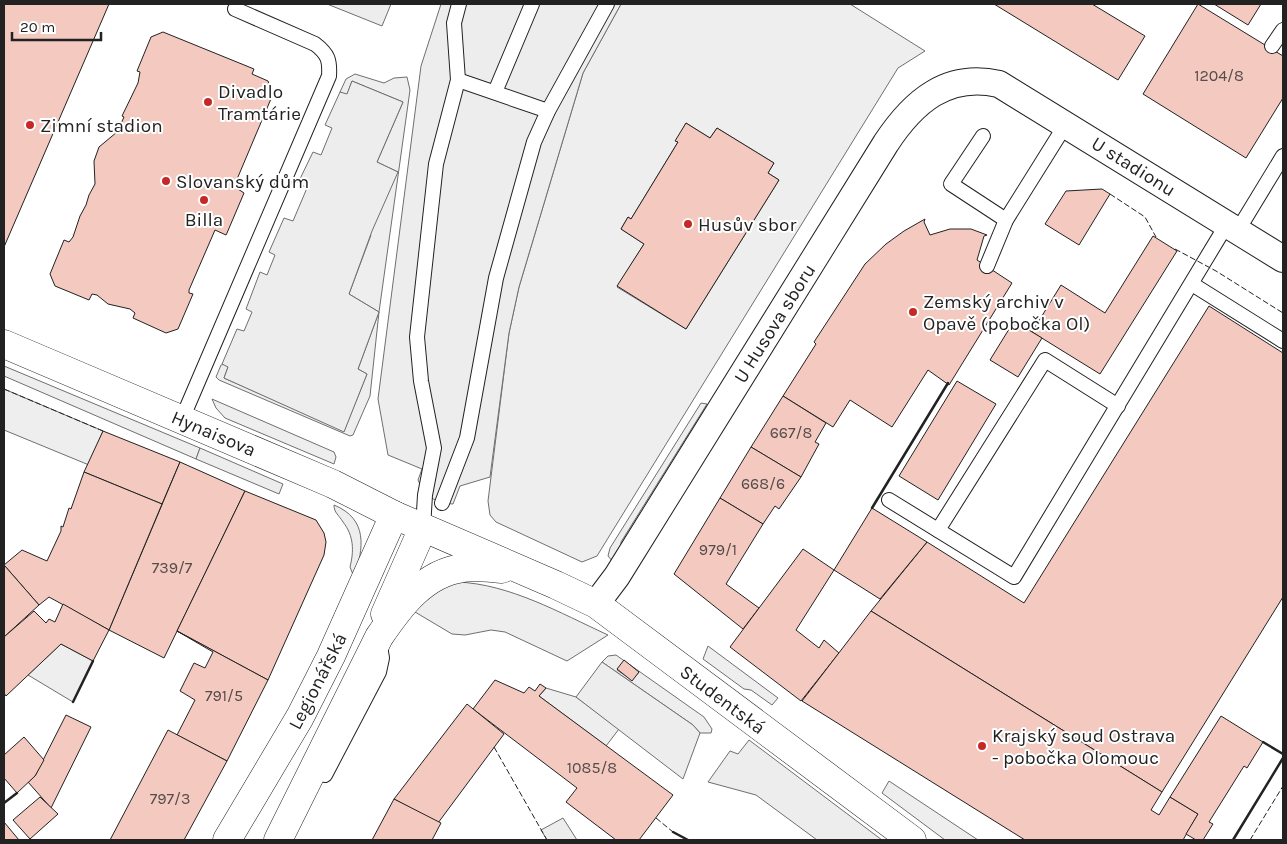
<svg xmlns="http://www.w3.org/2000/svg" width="1287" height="844" font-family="Karla,sans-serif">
	<rect width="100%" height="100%" fill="#fff"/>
	<g fill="#eee" stroke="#6f6f6f" fill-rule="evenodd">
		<path d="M 621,4 L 850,4 L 925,51 L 898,68 L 597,556 L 582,562 L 496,522 L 490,515 L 488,501 L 509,333 L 519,287 L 583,73 ZM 686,123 L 710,138 L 717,128 L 774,163 L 768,173 L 779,180 L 686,329 L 617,287 L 644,244 L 621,229 L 628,217 L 631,219 L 678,142 L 676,141 Z"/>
		<path d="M 355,74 L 384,83 L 394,78 L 407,77 L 410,90 L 379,312 L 370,396 L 353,435 L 350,436 L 219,380 L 216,377 L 221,365 L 225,364 L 228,367 L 224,378 L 344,431 L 367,374 L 358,369 L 379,312 L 349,294 L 371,235 L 301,202 L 398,172 L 377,162 L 403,102 L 352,81 L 347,95 L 340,92 L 346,79 Z"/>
		<path d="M 4,366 L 200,448 L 196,459 L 4,376 Z"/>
		<path d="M 4,389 L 103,431 L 89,465 L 4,430 Z"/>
		<path d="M 212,399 L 334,452 L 336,457 L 334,464 L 225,418 L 216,408 Z"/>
		<path d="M 701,403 L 707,404 L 621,542 L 621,550 L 614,563 L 608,556 L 610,548 Z"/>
		<path d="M 334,505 C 368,519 364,548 354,577 L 350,567 C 354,551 354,536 343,522 C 339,515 334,513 334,505 Z"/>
		<path d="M 457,582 C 510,584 560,613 608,635 L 567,661 L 505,632 L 491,630 L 465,635 L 452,634 L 410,609 L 425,595 Z"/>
		<path d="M 61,644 L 93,661 L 73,702 L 28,675 Z"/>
		<path d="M 708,646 L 778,698 L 772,705 L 751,690 L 744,689 L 703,659 Z"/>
		<path d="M 616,655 L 704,717 L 712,729 L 711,733 L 700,733 L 693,725 L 602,662 L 608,656 ZM 624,661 L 639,672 L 632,680 L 617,670 Z"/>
		<path d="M 546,688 L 576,697 L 619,729 L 606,746 L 539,696 Z"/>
		<path d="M 889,781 L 978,840 L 945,840 L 882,793 Z"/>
	</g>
	<g fill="#ededed" stroke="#6f6f6f">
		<path d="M 327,4 L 391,4 L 382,26 Z"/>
		<path d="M 441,4 L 621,4 L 583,73 L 519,287 L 509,333 L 490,477 L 460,486 L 453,504 L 442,503 L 425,495 L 418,480 L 422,469 L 388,455 L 378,399 L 421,66 Z"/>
		<path d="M 352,81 L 403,102 L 377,162 L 398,172 L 372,231 L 349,294 L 379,312 L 358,369 L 367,374 L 344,432 L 224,378 L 228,367 L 222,364 L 237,329 L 244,331 L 252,312 L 246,309 L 260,272 L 267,275 L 275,255 L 269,252 L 284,218 L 293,221 L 307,188 L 298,183 L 313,152 L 321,155 L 332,128 L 325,125 L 340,92 L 347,94 Z"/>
		<path d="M 200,448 L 283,484 L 279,494 L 196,459 Z"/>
		<path d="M 602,662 L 693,725 L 700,733 L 683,779 L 576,697 Z"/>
		<path d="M 749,740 L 882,840 L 817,840 L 756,795 L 708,782 L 730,751 L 738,754 Z"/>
		<path d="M 563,818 L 577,840 L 547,840 L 541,830 Z"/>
	</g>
	<g fill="#f3c9c0" stroke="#222">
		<path d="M 4,4 L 109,4 L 4,247 Z"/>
		<path d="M 994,4 L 1092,4 L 1145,36 L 1118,80 Z"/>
		<path d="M 1198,4 L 1283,56 L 1283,98 L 1246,158 L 1143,94 Z"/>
		<path d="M 1214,4 L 1261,4 L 1248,25 Z"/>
		<path d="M 163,32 L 254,69 L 252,74 L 268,81 L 273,94 L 235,184 L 235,187 L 244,193 L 227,233 L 226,235 L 215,230 L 189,290 L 189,293 L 193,294 L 178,329 L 166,333 L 133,318 L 135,313 L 130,309 L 108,304 L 97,295 L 92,294 L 89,300 L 55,286 L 50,274 L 64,240 L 69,242 L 73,237 L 80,216 L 86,205 L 89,195 L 95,184 L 94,161 L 99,147 L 117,132 L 124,117 L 122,116 L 138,83 L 140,72 L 137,71 L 151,37 Z"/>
		<path d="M 686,123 L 710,138 L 717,128 L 774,163 L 768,173 L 779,180 L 686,329 L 617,286 L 644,244 L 621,229 L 628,217 L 631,219 L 678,142 L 675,141 Z"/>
		<path d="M 1102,189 L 1110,194 L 1079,245 L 1045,224 L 1066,191 Z"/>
		<path d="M 925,219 L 924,222 L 930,235 L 950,229 L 971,229 L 987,235 L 984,236 L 977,260 L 1012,283 L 949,385 L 928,370 L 892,427 L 850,400 L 833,427 L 783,396 L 816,344 L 814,342 L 865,264 L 886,244 L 904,231 Z"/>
		<path d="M 1153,236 L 1177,251 L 1100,374 L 1032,332 L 1061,285 L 1105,313 Z"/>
		<path d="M 1209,306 L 1283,353 L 1283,597 L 1162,792 L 871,611 L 927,542 L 1024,603 Z"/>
		<path d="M 1014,321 L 1042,338 L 1018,377 L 990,360 Z"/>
		<path d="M 957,381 L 996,404 L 938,500 L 899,476 Z"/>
		<path d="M 783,396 L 826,423 L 815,442 L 819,444 L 801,477 L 751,447 Z"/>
		<path d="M 103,431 L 180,462 L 162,504 L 84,472 Z"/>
		<path d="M 751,447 L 801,477 L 779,509 L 775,506 L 763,524 L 720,498 Z"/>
		<path d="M 180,462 L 245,491 L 164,658 L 109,630 Z"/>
		<path d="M 84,472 L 162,504 L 109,630 L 49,597 L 39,605 L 4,565 L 22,550 L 47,561 L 61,531 L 61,526 L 63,527 L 69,508 L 71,509 Z"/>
		<path d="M 245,491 L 316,520 L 324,533 L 326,542 L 324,555 L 268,680 L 177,631 Z"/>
		<path d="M 720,498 L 763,524 L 726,584 L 759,608 L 743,629 L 674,574 Z"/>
		<path d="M 872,508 L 927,542 L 880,599 L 834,570 Z"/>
		<path d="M 803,549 L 834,570 L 796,630 L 819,648 L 824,640 L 839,653 L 801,701 L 730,647 Z"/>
		<path d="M 4,565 L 39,605 L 4,637 Z"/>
		<path d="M 63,604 L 109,630 L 93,661 L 61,644 L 6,696 L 4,693 L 4,637 L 34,611 L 46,623 L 49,619 L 55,622 Z"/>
		<path d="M 871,611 L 1162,792 L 1151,810 L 1159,815 L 1170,797 L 1198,814 L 1183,840 L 1025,840 L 802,701 Z"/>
		<path d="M 177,631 L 268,680 L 227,761 L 177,735 L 195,700 L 180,691 L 194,663 L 205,668 L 213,652 Z"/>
		<path d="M 624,660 L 639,672 L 632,681 L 617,669 Z"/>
		<path d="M 495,680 L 524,693 L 529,687 L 535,691 L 540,684 L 546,688 L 539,696 L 673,795 L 639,840 L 616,840 L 566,802 L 577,788 L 473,709 Z"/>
		<path d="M 467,704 L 504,734 L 438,823 L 394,799 Z"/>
		<path d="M 66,715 L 91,727 L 51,808 L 28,782 L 35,776 Z"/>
		<path d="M 1221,716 L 1263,742 L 1247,768 L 1244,766 L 1209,822 L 1213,824 L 1203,840 L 1196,840 L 1186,834 L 1198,814 L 1170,797 Z"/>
		<path d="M 168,730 L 227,761 L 184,840 L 110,840 Z"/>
		<path d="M 24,737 L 44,760 L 35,776 L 17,793 L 4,778 L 4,755 Z"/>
		<path d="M 40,797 L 58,814 L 30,839 L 13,820 Z"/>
		<path d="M 394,799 L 441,823 L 432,840 L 372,840 Z"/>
		<path d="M 4,822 L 19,840 L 4,840 Z"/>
	</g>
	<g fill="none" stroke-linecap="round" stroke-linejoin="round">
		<g stroke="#222" stroke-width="16">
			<g id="lane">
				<path d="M 1272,46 L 1283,30"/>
				<path d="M 458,80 L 548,111"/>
				<path d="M 495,92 L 532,4"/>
				<path d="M 983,136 L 951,184 L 1006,220"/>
				<path d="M 1238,230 L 1283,156"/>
				<path d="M 987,266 L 1006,220 L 1066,124"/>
				<path d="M 1192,284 L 1283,341"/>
				<path d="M 182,419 L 329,76 C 330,60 328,54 315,44 L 235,9"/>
				<path d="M 889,500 L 1014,577 L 1227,224"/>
				<path d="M 442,503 L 467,438 L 496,278 L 534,142 L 548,111 L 607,4"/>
				<path d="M 423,528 L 425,495 L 434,448 L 421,381 L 417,337 L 436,164 L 458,80 L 454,23 L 459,4"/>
				<path d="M 938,530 L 1045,360 L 1118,406"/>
				<path d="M 325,775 L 379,672 L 382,658 L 380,646"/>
			</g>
		</g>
		<g stroke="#222" stroke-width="28">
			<path id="street" d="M 596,604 L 617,576 L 886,143 C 913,102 947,72 999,84 L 1283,259"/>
		</g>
		<g stroke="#222" stroke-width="29">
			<g id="secondary">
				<path d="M 4,344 L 333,484 L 394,515 L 556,585 L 596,604 L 912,840"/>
				<path d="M 385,614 L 423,528"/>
				<path d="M 227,840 L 300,717 L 331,656 L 394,515"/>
				<path d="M 278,840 L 379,637 C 400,606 424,573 463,568 C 476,566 489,568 502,569"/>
			</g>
		</g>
		<use href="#lane" stroke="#fff" stroke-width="14"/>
		<use href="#street" stroke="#fff" stroke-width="26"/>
		<use href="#secondary" stroke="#fff" stroke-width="28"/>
		<g stroke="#222" stroke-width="1" stroke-dasharray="6 2.5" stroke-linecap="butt">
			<path d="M 1110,194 L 1145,217 L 1156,237"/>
			<path d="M 1175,249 L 1216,271 L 1283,313"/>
			<path d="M 4,389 L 103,431"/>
			<path d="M 494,747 L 547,840"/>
			<path d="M 656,818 L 673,832"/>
			<path d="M 1250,840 L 1283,786"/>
		</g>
		<g stroke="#222" stroke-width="2.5">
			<path d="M 872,508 L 948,383"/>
			<path d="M 73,702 L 93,661"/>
			<path d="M 1263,742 L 1283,754"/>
			<path d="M 4,803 L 17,793"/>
			<path d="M 673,832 L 688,840"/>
			<path d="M 1233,840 L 1283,758"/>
		</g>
	</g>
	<g fill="#c62828" stroke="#fff" stroke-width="2">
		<circle cx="208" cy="102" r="5"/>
		<circle cx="30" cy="125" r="5"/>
		<circle cx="166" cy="181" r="5"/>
		<circle cx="204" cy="200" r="5"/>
		<circle cx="688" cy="224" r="5"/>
		<circle cx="913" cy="312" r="5"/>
		<circle cx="982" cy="746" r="5"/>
	</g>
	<g text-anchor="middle" stroke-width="4" stroke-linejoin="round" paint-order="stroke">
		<g font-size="16" fill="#564c4a">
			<text x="1219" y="81">1204/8</text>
			<text x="791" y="438">667/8</text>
			<text x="763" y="489">668/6</text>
			<text x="718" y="555">979/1</text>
			<text x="172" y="573">739/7</text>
			<text x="224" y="701">791/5</text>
			<text x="592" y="773">1085/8</text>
			<text x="170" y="804">797/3</text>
		</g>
		<g font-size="19" fill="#222" stroke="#fff" text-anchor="start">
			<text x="218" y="98">Divadlo<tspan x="218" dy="22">Tramtárie</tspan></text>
			<text x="40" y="132">Zimní stadion</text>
			<text x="176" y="188">Slovanský dům</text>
			<text x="204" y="226" text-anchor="middle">Billa</text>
			<text x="698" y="231">Husův sbor</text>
			<text x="923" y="308">Zemský archiv v<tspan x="923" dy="22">Opavě (pobočka Ol)</tspan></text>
			<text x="992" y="742">Krajský soud Ostrava<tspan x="992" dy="22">- pobočka Olomouc</tspan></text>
		</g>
		<g font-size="19" fill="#222" stroke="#fff">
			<text transform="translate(1134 166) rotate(32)" y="7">U stadionu</text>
			<text transform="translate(774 323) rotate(-58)" y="7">U Husova sboru</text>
			<text transform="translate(214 433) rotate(23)" y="7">Hynaisova</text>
			<text transform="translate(317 681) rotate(-63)" y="7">Legionářská</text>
			<text transform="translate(723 699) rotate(37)" y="7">Studentská</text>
		</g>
	</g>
	<rect width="1287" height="844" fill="none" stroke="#222222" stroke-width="10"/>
	<path d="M12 32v8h89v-8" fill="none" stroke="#222222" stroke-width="2.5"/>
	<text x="20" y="32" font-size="15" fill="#222222" stroke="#ffffff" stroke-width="4" paint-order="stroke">20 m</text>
</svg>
